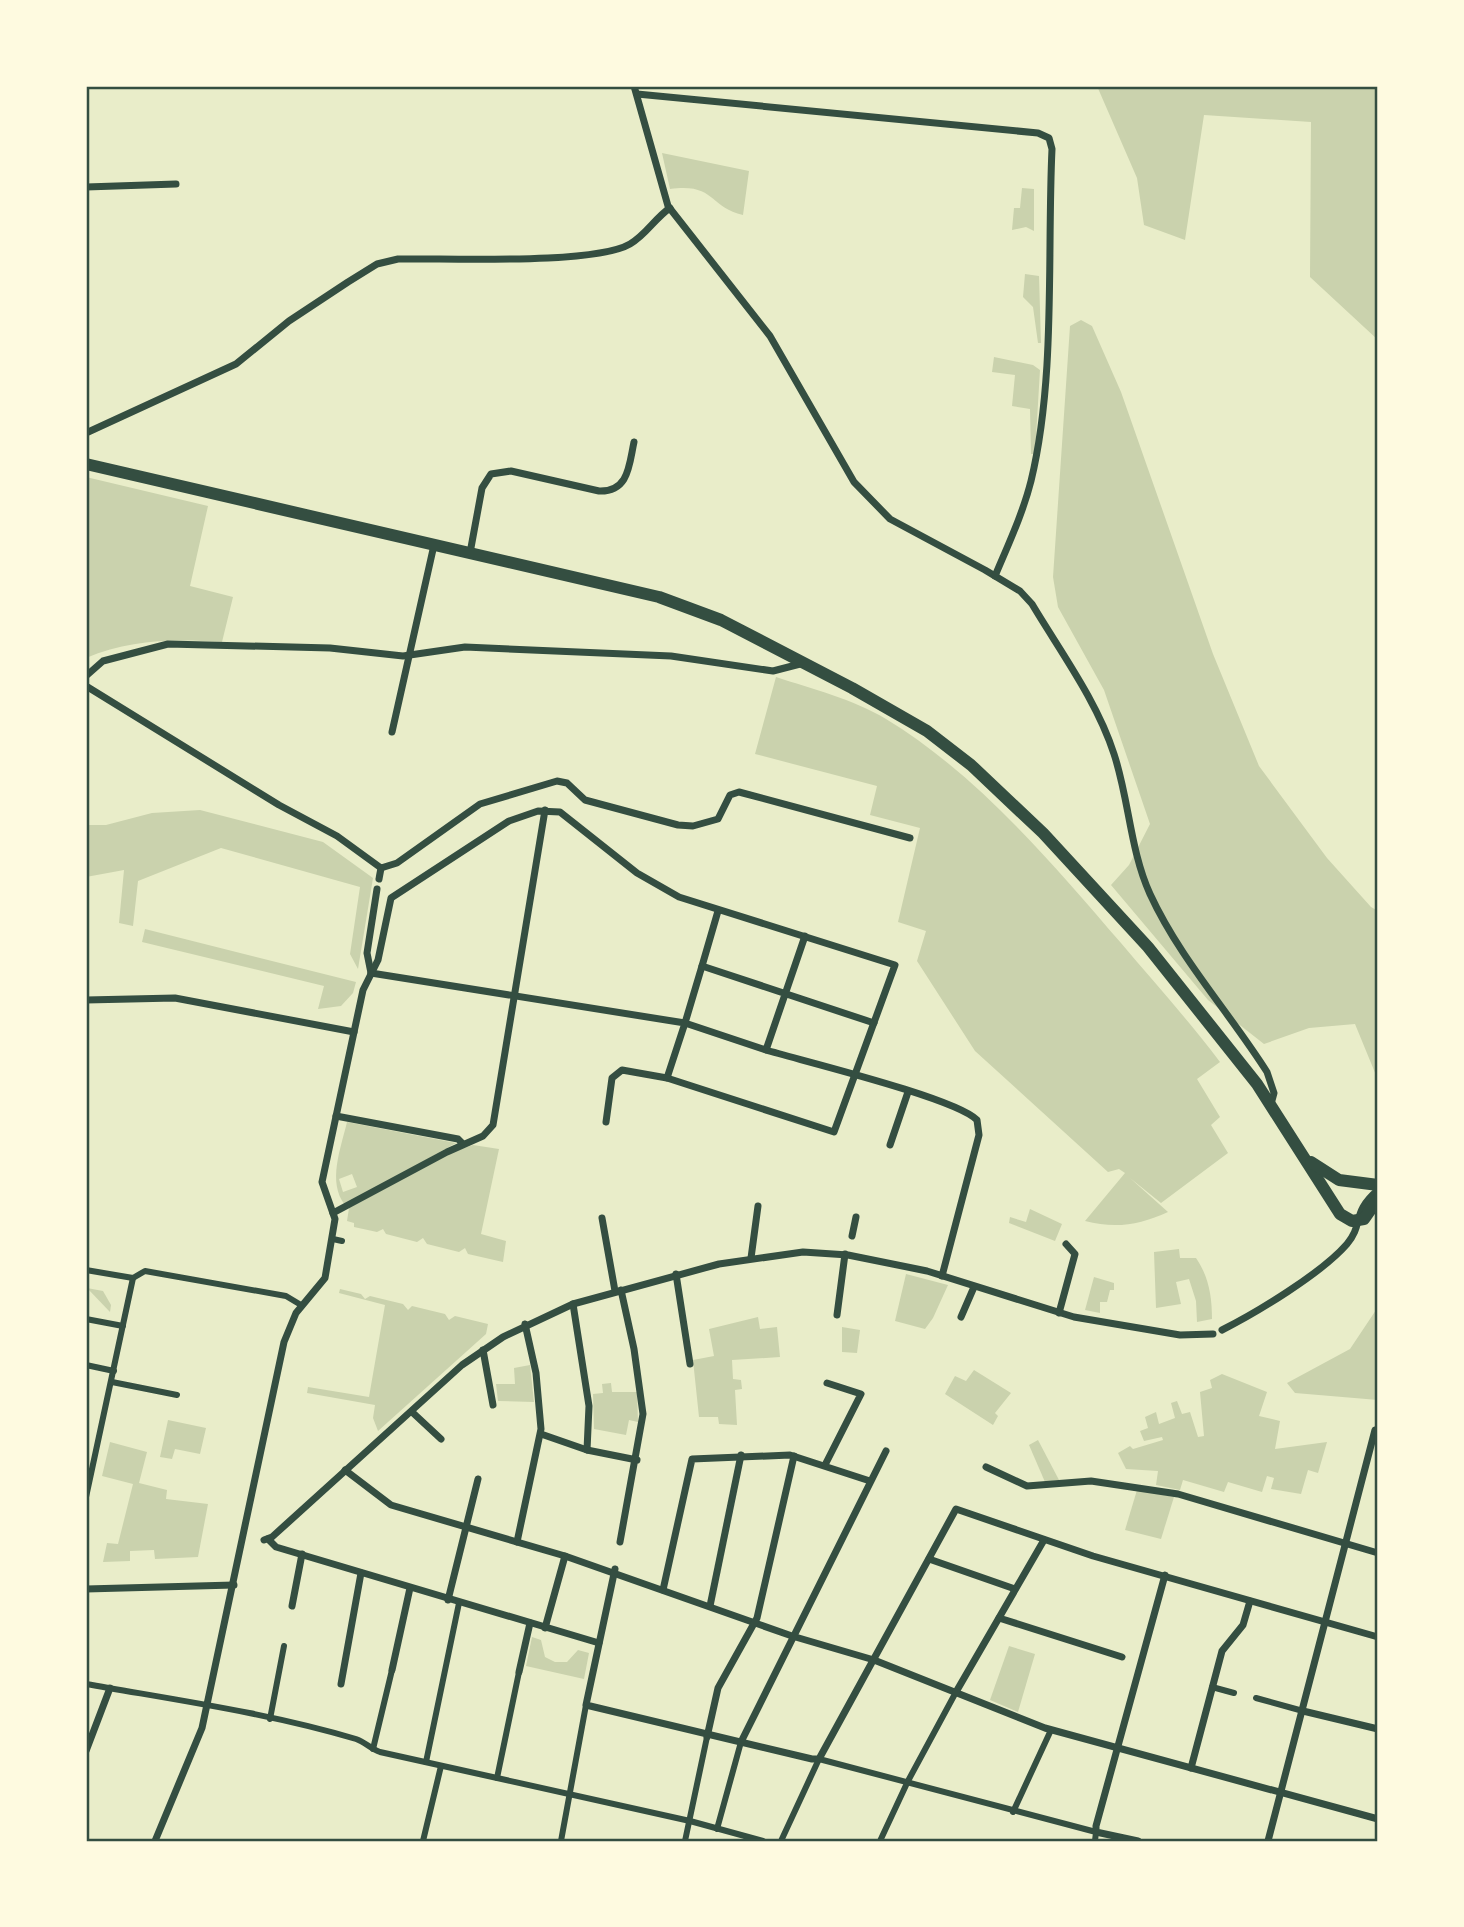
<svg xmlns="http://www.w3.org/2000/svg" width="1464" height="1927" font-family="'IBM Plex Serif',serif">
	<rect width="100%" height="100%" fill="#e9edc9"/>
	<g fill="#cad2ad" fill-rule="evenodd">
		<path d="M 1097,86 L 1378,86 L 1378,340 L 1310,277 L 1311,122 L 1204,115 L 1185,240 L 1144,225 L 1137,178 Z"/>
		<path d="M 662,153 L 749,171 L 743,215 C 708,207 716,183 670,189 Z"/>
		<path d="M 1022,188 L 1034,189 L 1034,231 L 1026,227 L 1012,230 L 1014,208 L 1020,208 Z"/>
		<path d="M 1025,274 L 1039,276 L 1041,343 L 1038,343 L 1033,307 L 1023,297 Z"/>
		<path d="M 1081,320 L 1092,326 L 1121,392 L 1213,654 L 1259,766 L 1327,858 L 1371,907 L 1378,911 L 1378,1080 L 1355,1024 L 1309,1028 L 1264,1044 L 1208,1000 L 1111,885 L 1129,865 L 1150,824 L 1104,690 L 1058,607 L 1053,577 L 1070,326 Z"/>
		<path d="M 994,357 L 1033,365 L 1040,370 L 1035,454 L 1031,454 L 1030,409 L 1012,406 L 1015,375 L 992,372 Z"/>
		<path d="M 86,477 L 208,506 L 190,586 L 233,597 L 222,642 C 174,639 131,639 86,658 Z"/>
		<path d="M 776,677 C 812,689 853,699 886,719 C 978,775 1051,862 1121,943 C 1154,982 1189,1021 1220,1062 L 1197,1079 L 1220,1117 L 1211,1125 L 1228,1153 L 1161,1203 L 1130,1178 L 1168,1212 C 1140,1225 1115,1229 1085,1221 L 1125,1173 L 1119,1169 L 1108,1172 L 975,1051 L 917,961 L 926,931 L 898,922 L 920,828 L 870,815 L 877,786 L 755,754 Z"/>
		<path d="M 200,810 L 323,842 L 373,878 L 358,969 L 350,954 L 360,887 L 221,848 L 138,881 L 133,926 L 119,923 L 124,870 L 86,877 L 86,825 L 106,825 L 152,813 Z"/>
		<path d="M 145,929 L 356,982 L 353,993 L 341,1006 L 318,1009 L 324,986 L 142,942 Z"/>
		<path d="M 347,1122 L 456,1143 L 345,1205 C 327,1182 341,1148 347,1122 ZM 352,1174 L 357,1187 L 343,1192 L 339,1179 Z"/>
		<path d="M 473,1145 L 499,1149 L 481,1234 L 506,1241 L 503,1262 L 468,1254 L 465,1248 L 459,1252 L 427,1244 L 423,1238 L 417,1242 L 386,1234 L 383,1229 L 377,1232 L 354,1227 L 354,1223 L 347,1221 L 349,1208 L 452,1152 Z"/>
		<path d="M 1030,1209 L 1062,1224 L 1055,1241 L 1009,1223 L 1010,1217 L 1026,1222 Z"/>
		<path d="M 1179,1249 L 1180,1258 L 1196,1258 C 1209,1277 1212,1297 1212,1319 L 1197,1322 L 1196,1301 L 1189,1279 L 1176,1282 L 1181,1304 L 1156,1308 L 1154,1252 Z"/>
		<path d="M 906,1274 L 948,1285 L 933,1318 L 925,1329 L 895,1321 Z"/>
		<path d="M 1094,1277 L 1114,1283 L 1114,1290 L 1110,1290 L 1107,1302 L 1100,1302 L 1100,1313 L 1085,1310 Z"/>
		<path d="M 87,1288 L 103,1291 L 111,1305 L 110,1312 Z"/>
		<path d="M 340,1289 L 361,1294 L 365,1299 L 370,1296 L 403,1304 L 408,1310 L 412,1306 L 445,1314 L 449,1320 L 455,1316 L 488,1324 L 486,1334 L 378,1431 L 373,1418 L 375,1405 L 307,1393 L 308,1387 L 369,1397 L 385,1305 L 339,1293 Z"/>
		<path d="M 1378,1307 L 1378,1400 L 1295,1393 L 1287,1383 L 1350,1349 Z"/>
		<path d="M 758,1317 L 760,1329 L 777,1327 L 780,1357 L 732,1360 L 733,1379 L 741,1380 L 742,1389 L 735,1390 L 737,1425 L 719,1424 L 718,1417 L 699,1417 L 693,1360 L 714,1356 L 709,1329 Z"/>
		<path d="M 842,1327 L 860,1330 L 857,1353 L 842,1352 Z"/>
		<path d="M 530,1365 L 534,1402 L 498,1401 L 496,1384 L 515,1384 L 514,1368 Z"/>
		<path d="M 974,1370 L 1011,1393 L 995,1413 L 998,1416 L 993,1425 L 945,1394 L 955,1376 L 966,1381 Z"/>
		<path d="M 1222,1374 L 1267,1392 L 1259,1416 L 1280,1421 L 1275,1449 L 1327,1442 L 1318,1473 L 1308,1470 L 1301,1494 L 1271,1489 L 1274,1478 L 1267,1476 L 1262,1492 L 1228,1482 L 1224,1492 L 1183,1480 L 1180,1490 L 1156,1485 L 1158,1471 L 1126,1469 L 1118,1453 L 1130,1446 L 1133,1449 L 1163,1440 L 1162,1437 L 1144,1441 L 1140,1431 L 1148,1428 L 1145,1417 L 1156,1412 L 1159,1424 L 1175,1418 L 1171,1403 L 1177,1401 L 1182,1414 L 1190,1412 L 1198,1437 L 1204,1436 L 1200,1392 L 1212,1388 L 1210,1380 Z"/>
		<path d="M 611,1383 L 612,1392 L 637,1392 L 638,1422 L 629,1420 L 626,1435 L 594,1429 L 593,1394 L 603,1393 L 602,1384 Z"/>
		<path d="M 168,1420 L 206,1428 L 200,1454 L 175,1449 L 172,1459 L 160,1457 Z"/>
		<path d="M 1038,1440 L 1059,1480 L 1045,1482 L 1029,1445 Z"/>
		<path d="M 110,1442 L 147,1452 L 139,1483 L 167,1490 L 166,1499 L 208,1504 L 198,1557 L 155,1559 L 154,1550 L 130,1551 L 130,1561 L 103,1562 L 107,1543 L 118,1544 L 133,1484 L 102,1476 Z"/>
		<path d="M 1137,1490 L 1174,1497 L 1161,1539 L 1125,1530 Z"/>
		<path d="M 532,1637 L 541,1640 L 545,1657 L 555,1662 L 567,1662 L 578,1650 L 589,1653 L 584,1679 L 526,1666 Z"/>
		<path d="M 1009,1646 L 1035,1654 L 1018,1712 L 990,1700 Z"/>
	</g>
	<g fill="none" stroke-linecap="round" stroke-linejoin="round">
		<g stroke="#344e41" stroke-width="6">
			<path d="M 333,1239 L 342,1241"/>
			<path d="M 86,1270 L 133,1278 L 86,1497"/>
			<path d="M 133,1278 L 145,1271 L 286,1296 L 301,1305"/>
			<path d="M 86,1319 L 123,1326"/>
			<path d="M 86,1365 L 114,1371"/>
			<path d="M 112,1382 L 177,1395"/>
			<path d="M 86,1684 C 176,1700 269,1713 356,1739 C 365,1742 371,1749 380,1752 L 690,1821 L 763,1841"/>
			<path d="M 1212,1687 L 1234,1693"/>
			<path d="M 1256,1698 L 1303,1711"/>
			<path d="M 270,1719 L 284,1646"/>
			<path d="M 373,1749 L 392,1670"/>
			<path d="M 426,1762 L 459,1603"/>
			<path d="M 497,1778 L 519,1672"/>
			<path d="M 1013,1812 L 1051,1730"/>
			<path d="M 717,1829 L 741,1742"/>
			<path d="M 423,1841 L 441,1766"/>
			<path d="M 561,1841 L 586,1705"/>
			<path d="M 685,1841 L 707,1737"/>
			<path d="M 781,1841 L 819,1759 L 1096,1832 L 1095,1841"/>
			<path d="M 880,1841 L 908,1781 L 956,1692"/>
		</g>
		<g stroke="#344e41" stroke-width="7">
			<path d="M 634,86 L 668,206 L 770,336 L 854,482 L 890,519 L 985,570 L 1020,591 L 1032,604 C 1060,651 1097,701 1114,754 C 1129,799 1130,850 1150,894 C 1180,959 1229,1012 1267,1072 L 1274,1093 L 1271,1104"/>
			<path d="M 637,94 L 1038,133 L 1049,138 L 1052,149 C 1047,255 1056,378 1031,481 C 1023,513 1008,545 995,576"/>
			<path d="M 86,187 L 176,184"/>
			<path d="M 86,433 L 236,364 L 289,321 L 348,282 L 377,264 L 398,259 C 447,258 594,265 630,244 C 646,235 655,218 670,208"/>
			<path d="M 470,553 L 482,488 L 491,474 L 511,471 L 599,491 C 629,492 629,465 634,442"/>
			<path d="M 86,676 L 103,661 L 168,644 L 330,648 L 403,656 L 465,647 L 671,656 L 773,671 L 804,663"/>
			<path d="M 86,686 L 279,805 L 337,836 L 381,868"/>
			<path d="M 392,732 L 434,545"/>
			<path d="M 381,868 L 397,863 L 480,804 L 557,781 L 567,783 L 585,800 L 678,825 L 693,826 L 718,819 L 730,795 L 739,792 L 910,838"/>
			<path d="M 379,879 L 381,868"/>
			<path d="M 805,936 C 792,974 779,1012 766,1050 L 685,1023 L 702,966 L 874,1023"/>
			<path d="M 702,966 L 718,911"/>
			<path d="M 371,973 L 685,1023 L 667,1078"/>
			<path d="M 371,973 L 367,953 L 377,889"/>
			<path d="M 86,1000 L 175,998 L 354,1032"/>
			<path d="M 766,1050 C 803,1061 956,1098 977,1120 L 979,1135 L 942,1276"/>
			<path d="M 336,1116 L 458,1139 L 463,1144"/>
			<path d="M 890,1145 L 908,1092"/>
			<path d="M 333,1213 L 447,1152 L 483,1136 L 493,1125 L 545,810"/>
			<path d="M 602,1218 L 615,1291"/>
			<path d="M 852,1236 L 856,1217"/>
			<path d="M 751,1258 L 758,1206"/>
			<path d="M 676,1274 L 690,1364"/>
			<path d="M 573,1304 L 589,1406 L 587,1450"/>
			<path d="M 1059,1313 L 1075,1254 L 1066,1244"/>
			<path d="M 837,1315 L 845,1254"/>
			<path d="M 961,1317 L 974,1287"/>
			<path d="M 1222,1330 C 1256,1313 1322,1273 1347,1244 C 1364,1224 1351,1213 1378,1190"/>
			<path d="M 483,1350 L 493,1405"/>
			<path d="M 412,1412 L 441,1439"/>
			<path d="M 541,1434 L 587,1450 L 637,1460"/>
			<path d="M 825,1465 L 861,1394 L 827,1383"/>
			<path d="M 986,1467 L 1027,1486 L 1091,1481 L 1178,1494 L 1378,1553"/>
			<path d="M 345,1470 L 391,1505 L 565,1556 L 792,1636 L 874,1660 L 1045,1728 L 1378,1819"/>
			<path d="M 268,1539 L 276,1547 L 599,1643"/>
			<path d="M 264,1540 L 272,1537 L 462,1365 L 503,1337 L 573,1304 L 719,1264 L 803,1252 L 848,1255 L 927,1271 L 1074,1317 L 1180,1335 L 1213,1334"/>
			<path d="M 517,1542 L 541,1429 L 536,1373 L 525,1324"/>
			<path d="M 620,1542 L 643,1414 L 634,1349 L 621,1290"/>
			<path d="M 929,1559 L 1015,1589"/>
			<path d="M 615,1569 L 586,1705 L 812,1759 L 819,1759 L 956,1509 L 1093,1556 L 1378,1637"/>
			<path d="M 86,1589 L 234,1585"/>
			<path d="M 663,1590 L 692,1459 L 790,1455 L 870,1481"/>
			<path d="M 448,1600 L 478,1479"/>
			<path d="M 292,1606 L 302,1554"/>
			<path d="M 710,1606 L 741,1455"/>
			<path d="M 999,1618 L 1122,1657"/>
			<path d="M 545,1628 L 565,1556"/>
			<path d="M 392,1670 L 410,1588"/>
			<path d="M 519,1672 L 530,1623"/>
			<path d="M 341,1684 L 361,1573"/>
			<path d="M 956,1692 L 1044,1540"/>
			<path d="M 1303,1711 L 1378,1729"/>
			<path d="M 707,1737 L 718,1688 L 757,1618 L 794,1456"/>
			<path d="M 741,1742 L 886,1451"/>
			<path d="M 86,1751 L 110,1688"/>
			<path d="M 1191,1768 L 1222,1651 L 1243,1625 L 1250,1601"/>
			<path d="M 155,1841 L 202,1728 L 284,1342 L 296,1313 L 325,1278 L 335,1219 L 322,1182 L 363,990 L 378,960 L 391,898 L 509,821 L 538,811 L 560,812 L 637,873 L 679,897 L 895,965 L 834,1132 L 667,1078 L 622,1070 L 612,1078 L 606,1122"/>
			<path d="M 1138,1841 L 1096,1832 L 1096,1826 L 1165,1575"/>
			<path d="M 1268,1841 L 1375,1430"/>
		</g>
		<g stroke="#344e41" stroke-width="12">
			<path d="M 86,464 L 659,597 L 721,620 L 852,688 L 927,731 L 971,765 L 1043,833 L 1148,947 L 1257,1084 L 1340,1214 L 1352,1221 L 1364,1219 L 1378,1199"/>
			<path d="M 1311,1162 L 1339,1180 L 1378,1185"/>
		</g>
	</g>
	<rect width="1464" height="1927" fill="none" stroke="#fefae0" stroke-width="175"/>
	<rect x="88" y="88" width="1288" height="1752" fill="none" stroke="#344e41" stroke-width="2.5"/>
</svg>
